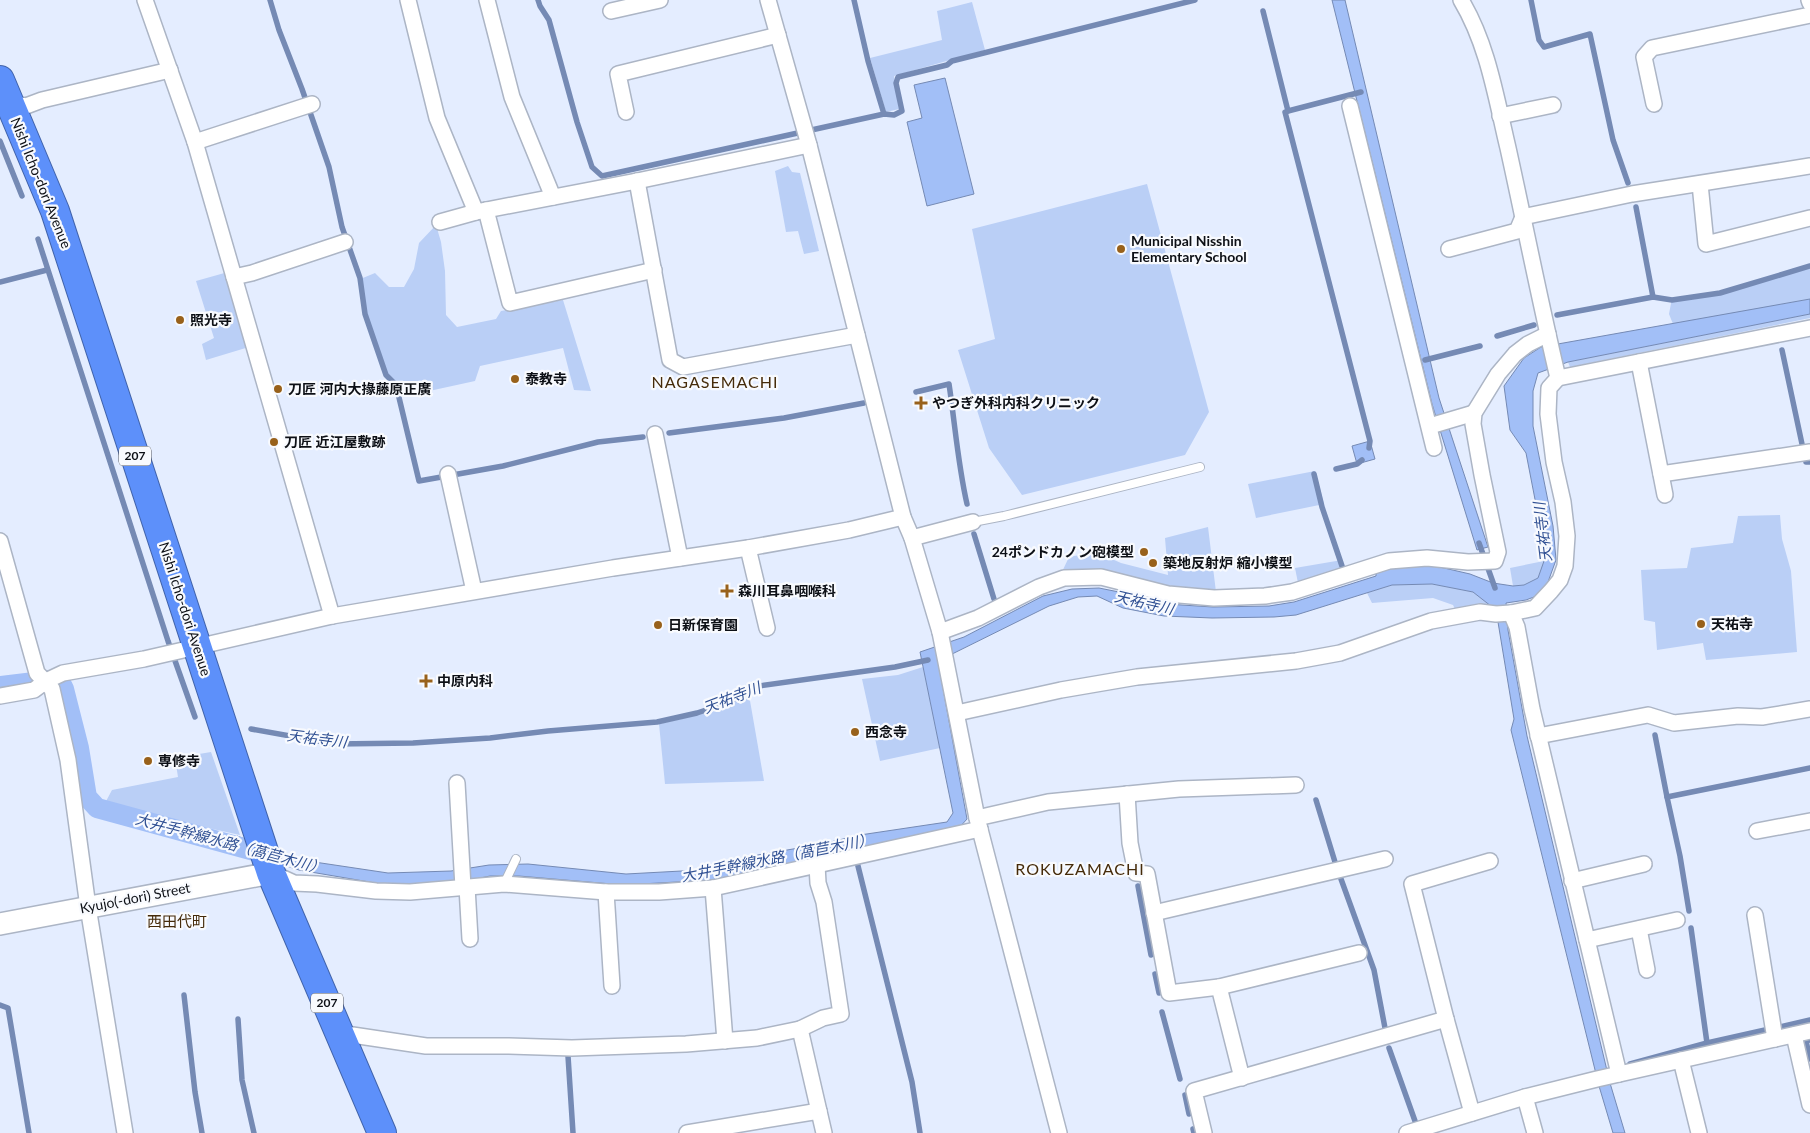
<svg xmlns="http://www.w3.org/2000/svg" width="1810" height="1133" font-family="Lato,'Noto Sans JP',sans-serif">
	<rect width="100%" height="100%" fill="#e4edff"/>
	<g fill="#bacff6">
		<path d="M 972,2 L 985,50 L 894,76 L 899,109 L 886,112 L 870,58 L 942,40 L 937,11 Z"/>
		<path d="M 788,166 L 792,172 L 800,173 L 819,251 L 804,254 L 798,231 L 786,232 L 775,171 Z"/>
		<path d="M 1147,184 L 1209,412 L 1185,455 L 1022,495 L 989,448 L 958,350 L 995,339 L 972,229 Z"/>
		<path d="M 436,225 L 441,242 L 445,271 L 446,315 L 457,327 L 496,319 L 501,311 L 563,300 L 591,391 L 574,390 L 563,348 L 480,366 L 475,381 L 420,393 L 409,384 L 394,387 L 386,377 L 364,316 L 358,280 L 375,273 L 389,287 L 404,287 L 414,269 L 419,243 Z"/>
		<path d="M 1810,265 L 1810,299 L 1673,324 L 1669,314 L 1672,298 L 1720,291 Z"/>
		<path d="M 228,272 L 249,347 L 206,360 L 202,344 L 214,338 L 196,281 Z"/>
		<path d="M 1810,314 L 1810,318 L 1570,367 L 1568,362 Z"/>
		<path d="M 1315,471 L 1324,504 L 1256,518 L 1248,484 Z"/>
		<path d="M 1780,515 L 1782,539 L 1791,571 L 1797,652 L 1706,660 L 1703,643 L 1657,650 L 1655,622 L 1644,620 L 1641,570 L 1687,568 L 1691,548 L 1733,543 L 1738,516 Z"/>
		<path d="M 1208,527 L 1216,592 L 1188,589 L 1138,580 L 1061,574 L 1069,557 L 1096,552 L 1121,563 L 1168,575 L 1165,538 Z"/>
		<path d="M 1342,560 L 1345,569 L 1298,583 L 1295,568 Z"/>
		<path d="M 1544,561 L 1538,578 L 1524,585 L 1513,586 L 1510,568 Z"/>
		<path d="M 1432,584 L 1473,592 L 1496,610 L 1456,611 L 1453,605 L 1433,598 L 1372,603 L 1367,593 L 1392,585 Z"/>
		<path d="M 923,667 L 940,748 L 880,761 L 862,679 L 898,675 Z"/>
		<path d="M 749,695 L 764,781 L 665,784 L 659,724 L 715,711 Z"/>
		<path d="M 211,752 L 240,835 L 104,805 L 112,790 L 178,777 L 175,758 Z"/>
	</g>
	<g fill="#a2bff7" stroke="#758ab4">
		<path d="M 1332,0 L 1345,0 L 1439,398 L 1488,547 L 1477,550 L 1432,404 Z"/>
		<path d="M 945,78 L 974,194 L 927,206 L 907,122 L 922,118 L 914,85 Z"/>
		<path d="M 1810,299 L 1810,314 L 1568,362 L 1538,373 L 1533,391 L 1533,426 L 1553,526 L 1556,560 L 1548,582 L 1539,595 L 1526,600 L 1506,603 L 1508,630 L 1527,736 L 1610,1083 L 1625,1133 L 1613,1133 L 1599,1086 L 1511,730 L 1514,719 L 1496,610 L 1473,592 L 1432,584 L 1392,585 L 1296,615 L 1274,617 L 1212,618 L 1164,616 L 1123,608 L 1097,596 L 1078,597 L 1049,606 L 938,661 L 967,819 L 958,829 L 712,880 L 623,885 L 519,876 L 490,876 L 447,885 L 387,885 L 299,870 L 231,848 L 237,836 L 301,860 L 388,873 L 451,871 L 489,865 L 528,864 L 626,874 L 700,870 L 758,855 L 822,844 L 860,835 L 947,822 L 953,813 L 920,652 L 964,637 L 1043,596 L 1072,589 L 1099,588 L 1129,594 L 1166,604 L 1213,607 L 1269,606 L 1294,602 L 1376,576 L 1376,571 L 1390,567 L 1431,565 L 1470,574 L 1493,583 L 1513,586 L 1524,585 L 1538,578 L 1544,561 L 1540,525 L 1526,453 L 1510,430 L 1504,386 L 1524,358 L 1541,347 Z"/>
		<path d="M 1370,441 L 1375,459 L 1357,464 L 1352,446 Z"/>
	</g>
	<path fill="#e4edff" d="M 243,838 L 290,856 L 295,869 L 235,850 Z"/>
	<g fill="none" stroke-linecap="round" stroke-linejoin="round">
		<g stroke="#758ab4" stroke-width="5.5">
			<path d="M 270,0 L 279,30 L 302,89 L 329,167 L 342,227 L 360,278 L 365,314 L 386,375 L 396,385 L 419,481 L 503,466 L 598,442 L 643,437"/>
			<path d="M 538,0 L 540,6 L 549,20 L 577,122 L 592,167 L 602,176 L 884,114 L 894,115 L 902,111 L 896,83 L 898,77 L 947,65 L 952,61 L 1195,0"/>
			<path d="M 854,0 L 868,61 L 884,114"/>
			<path d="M 1531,0 L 1539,40 L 1544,47 L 1590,34 L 1613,140 L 1628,183"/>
			<path d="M 1263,11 L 1288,111 L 1285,112 L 1370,441 L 1369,448"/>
			<path d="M 1288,111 L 1361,92"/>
			<path d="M 0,141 L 22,196"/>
			<path d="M 1636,207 L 1653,297"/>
			<path d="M 38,239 L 168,641 L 195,717"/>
			<path d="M 0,282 L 47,270"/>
			<path d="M 1557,315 L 1653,297 L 1672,300 L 1720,293 L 1810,266"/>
			<path d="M 1497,336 L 1534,325"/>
			<path d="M 1782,350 L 1802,444"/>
			<path d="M 1425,360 L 1480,346"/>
			<path d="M 916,392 L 949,384 C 955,424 958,465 967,504"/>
			<path d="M 669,433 L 784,418 L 864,403"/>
			<path d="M 1806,462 L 1810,462"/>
			<path d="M 1336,469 L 1357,464 L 1362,460"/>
			<path d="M 1314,474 L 1322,507 L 1342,566"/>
			<path d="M 974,534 L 994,599"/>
			<path d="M 1479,543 L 1495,588"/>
			<path d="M 251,729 L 335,744 L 413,743 L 490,738 L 548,731 L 657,722 L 697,713 L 724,704 L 759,686 L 895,667 L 928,660"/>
			<path d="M 1655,735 L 1667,797"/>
			<path d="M 1316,800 L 1335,862"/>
			<path d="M 857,862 L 912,1082 L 920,1133"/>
			<path d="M 1341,879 L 1374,970 L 1385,1028"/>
			<path d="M 1138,886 L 1151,955"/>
			<path d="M 1689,911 L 1680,856 L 1667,797 L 1810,768"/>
			<path d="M 1691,928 L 1707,1043"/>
			<path d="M 1155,974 L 1159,993"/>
			<path d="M 184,995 L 195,1092 L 202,1133"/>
			<path d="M 0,1005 L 8,1008 L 29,1133"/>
			<path d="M 1162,1012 L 1180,1079"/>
			<path d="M 238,1019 L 242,1080 L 254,1133"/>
			<path d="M 1780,1027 L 1810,1020"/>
			<path d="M 1810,1040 L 1806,1041 L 1810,1059"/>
			<path d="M 1389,1048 L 1415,1121"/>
			<path d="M 568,1056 L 573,1133"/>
			<path d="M 1630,1064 L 1707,1043 L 1765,1030"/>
			<path d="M 1185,1095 L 1189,1114"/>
			<path d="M 1193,1129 L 1194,1133"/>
		</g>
		<path stroke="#a2bff7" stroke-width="20" d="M 0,686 L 59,679 L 64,689 L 79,748 L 87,797 L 97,808 L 258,852"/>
		<g stroke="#acb5c5" stroke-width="10">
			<g id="lane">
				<path d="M 973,522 L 1004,516 L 1200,467"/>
				<path d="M 504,884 L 516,859"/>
			</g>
		</g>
		<g stroke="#acb5c5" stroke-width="18">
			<g id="street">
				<path d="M 145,0 L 195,142 L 332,616"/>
				<path d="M 408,0 L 437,118 L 476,212 L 637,181 L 809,145"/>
				<path d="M 487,0 L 512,97 L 553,197"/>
				<path d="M 768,0 L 809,145 L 903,517 L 912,538 L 940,632 L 977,818 L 1059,1133"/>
				<path d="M 1461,0 C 1488,45 1496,98 1508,148 C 1525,225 1540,302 1558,378"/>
				<path d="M 1809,0 L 1810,3"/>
				<path d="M 611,11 L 660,0"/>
				<path d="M 1654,104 L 1644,57 L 1652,48 L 1810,15"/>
				<path d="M 6,105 L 9,103 L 26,106 L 42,100 L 170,70"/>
				<path d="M 1350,106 L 1434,448"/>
				<path d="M 626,112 L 618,74 L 778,35"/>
				<path d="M 1500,116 L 1553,105"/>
				<path d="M 195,142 L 312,104"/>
				<path d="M 637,181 L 670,360 L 683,367 L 857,335"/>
				<path d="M 1700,184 L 1706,244 L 1810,218"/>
				<path d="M 486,210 L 510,303 L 654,270"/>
				<path d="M 440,222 L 476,212"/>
				<path d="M 1449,249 L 1517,231 L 1523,217 L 1632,194 L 1810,166"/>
				<path d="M 234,277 L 252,273 L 345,242"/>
				<path d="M 1639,362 L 1665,495"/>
				<path d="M 1430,426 L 1474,413"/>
				<path d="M 655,434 L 680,558"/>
				<path d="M 448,474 L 474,591"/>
				<path d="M 1661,474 L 1810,452"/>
				<path d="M 912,538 L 973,522"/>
				<path d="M 0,541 L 37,673 L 52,689 L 68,760 L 88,907 L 125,1133"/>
				<path d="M 748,548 L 767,628"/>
				<path d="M 1511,613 L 1517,627 L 1532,709 L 1619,1074"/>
				<path d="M 940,632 L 978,618 L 1039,587 L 1064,578 L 1101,577 L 1168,594 L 1214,598 L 1265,596 L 1292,592 L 1389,561 L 1427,558 L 1468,562 L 1495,561 L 1498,552 L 1482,475 L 1473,424 L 1474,413 L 1498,374 L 1515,354 L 1528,344 L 1548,334"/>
				<path d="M 0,696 L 34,690 L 46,681 L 63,673 L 144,659 L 332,616 L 613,568 L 748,548 L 849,530 L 903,517"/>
				<path d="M 957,713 L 1061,690 L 1137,677 L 1296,661 L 1340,653 L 1431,621 L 1480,612 L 1496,614 L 1511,613 L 1535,608 L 1551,591 L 1560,580 L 1565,566 L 1567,536 L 1563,502 L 1554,462 L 1548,414 L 1549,388 L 1558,378 L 1810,328"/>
				<path d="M 1538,736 L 1648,715 L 1674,723 L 1738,716 L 1762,717 L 1810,709"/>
				<path d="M 457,783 L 463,887"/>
				<path d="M 1127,794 L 1130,843 L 1136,873 L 1147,874 L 1169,993 L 1219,987 L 1359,953"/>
				<path d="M 977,818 L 1048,802 L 1179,789 L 1296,785"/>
				<path d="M 1757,831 L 1810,821"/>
				<path d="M 817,865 L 818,883 L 824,902 L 841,1014 L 823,1018 L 800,1029 L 824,1133"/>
				<path d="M 272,873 L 294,883 L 317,884 L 376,891 L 410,892 L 504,884 L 606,892 L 659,892 L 713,888 L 980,829"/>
				<path d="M 1572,881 L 1644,864"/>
				<path d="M 467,887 L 470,939"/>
				<path d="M 713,888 L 725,1041"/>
				<path d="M 606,892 L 612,986"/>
				<path d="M 1154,913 L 1385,859"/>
				<path d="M 1755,915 L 1775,1039"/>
				<path d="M 1639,929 L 1647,970"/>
				<path d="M 1587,940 L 1677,920"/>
				<path d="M 1219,987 L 1242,1078"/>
				<path d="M 339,1033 L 426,1046 L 509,1046 L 572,1048 L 686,1044 L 757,1038 L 800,1029"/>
				<path d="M 1794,1035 L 1810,1105"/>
				<path d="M 1681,1060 L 1699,1133"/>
				<path d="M 1525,1097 L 1535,1133"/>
				<path d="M 1472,1113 L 1446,1019 L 1412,884 L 1490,861"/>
				<path d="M 687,1133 L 819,1111"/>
				<path d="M 1204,1133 L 1194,1091 L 1446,1019"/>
				<path d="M 1407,1133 L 1525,1097 L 1597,1079 L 1810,1031"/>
			</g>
		</g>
		<g stroke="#acb5c5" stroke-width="24">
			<path id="secondary" d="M 0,924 L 271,873"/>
		</g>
		<g stroke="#4163aa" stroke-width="30">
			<path id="highway" d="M 0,80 L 55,211 L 271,873 L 382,1133"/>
		</g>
		<use href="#lane" stroke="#fff" stroke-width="8"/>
		<use href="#street" stroke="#fff" stroke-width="15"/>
		<use href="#secondary" stroke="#fff" stroke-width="21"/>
		<use href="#highway" stroke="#5d90fa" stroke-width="28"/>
	</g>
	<g fill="#98611b" stroke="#f8fafe" stroke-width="2">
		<circle cx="1121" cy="249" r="5"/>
		<circle cx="180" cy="320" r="5"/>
		<circle cx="515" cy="379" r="5"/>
		<circle cx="278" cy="389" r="5"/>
		<path d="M918.5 395.5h5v5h5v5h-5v5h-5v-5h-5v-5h5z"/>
		<circle cx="274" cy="442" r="5"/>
		<circle cx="1144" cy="552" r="5"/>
		<circle cx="1153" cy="563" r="5"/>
		<path d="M724.5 583.5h5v5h5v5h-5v5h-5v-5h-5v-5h5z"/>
		<circle cx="1701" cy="624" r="5"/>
		<circle cx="658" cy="625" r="5"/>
		<path d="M423.5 673.5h5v5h5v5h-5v5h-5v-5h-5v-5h5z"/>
		<circle cx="855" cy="732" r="5"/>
		<circle cx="148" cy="761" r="5"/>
	</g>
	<g text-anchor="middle" stroke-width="4.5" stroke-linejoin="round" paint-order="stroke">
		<g fill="#f8fafe" stroke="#54565c" stroke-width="1">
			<rect x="119" y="446.5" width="32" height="19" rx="4"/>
			<rect x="311" y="993.5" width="32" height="19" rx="4"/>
		</g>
		<g font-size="12" font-weight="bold" fill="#0d1016">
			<text x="135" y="460">207</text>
			<text x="327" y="1007">207</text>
		</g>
		<g font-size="14" fill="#0d1016" stroke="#f8fafe">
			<text transform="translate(41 183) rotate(68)" y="5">Nishi Icho-dori Avenue</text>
			<text transform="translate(185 609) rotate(72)" y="5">Nishi Icho-dori Avenue</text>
			<text transform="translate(135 898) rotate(-11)" y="5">Kyujo(-dori) Street</text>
		</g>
		<g font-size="14" font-weight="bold" fill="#0d1016" stroke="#f8fafe" text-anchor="start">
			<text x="1131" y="246">Municipal Nisshin<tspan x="1131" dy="16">Elementary School</tspan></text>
			<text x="190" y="325">照光寺</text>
			<text x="525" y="384">泰教寺</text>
			<text x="288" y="394">刀匠 河内大掾藤原正廣</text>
			<text x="932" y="408">やつぎ外科内科クリニック</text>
			<text x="284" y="447">刀匠 近江屋敷跡</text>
			<text x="1134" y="557" text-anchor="end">24ポンドカノン砲模型</text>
			<text x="1163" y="568">築地反射炉 縮小模型</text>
			<text x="738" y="596">森川耳鼻咽喉科</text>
			<text x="1711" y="629">天祐寺</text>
			<text x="668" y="630">日新保育園</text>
			<text x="437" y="686">中原内科</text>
			<text x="865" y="737">西念寺</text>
			<text x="158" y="766">専修寺</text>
		</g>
		<g font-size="15" font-style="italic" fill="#315194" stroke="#f8fafe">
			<text transform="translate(1543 532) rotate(-97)" y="5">天祐寺川</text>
			<text transform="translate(1144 603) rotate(13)" y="5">天祐寺川</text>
			<text transform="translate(732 698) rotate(-21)" y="5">天祐寺川</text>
			<text transform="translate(317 739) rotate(7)" y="5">天祐寺川</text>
			<text transform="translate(230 844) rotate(15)" y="5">大井手幹線水路（萵苣木川）</text>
			<text transform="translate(777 858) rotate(-11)" y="5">大井手幹線水路（萵苣木川）</text>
		</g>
		<g font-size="15" fill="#452b0a" stroke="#f8fafe">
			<text x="177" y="927">西田代町</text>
		</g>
		<g font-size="16" letter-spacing="1" fill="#452b0a" stroke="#f8fafe">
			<text x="715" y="388">NAGASEMACHI</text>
			<text x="1080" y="875">ROKUZAMACHI</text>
		</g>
	</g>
</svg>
